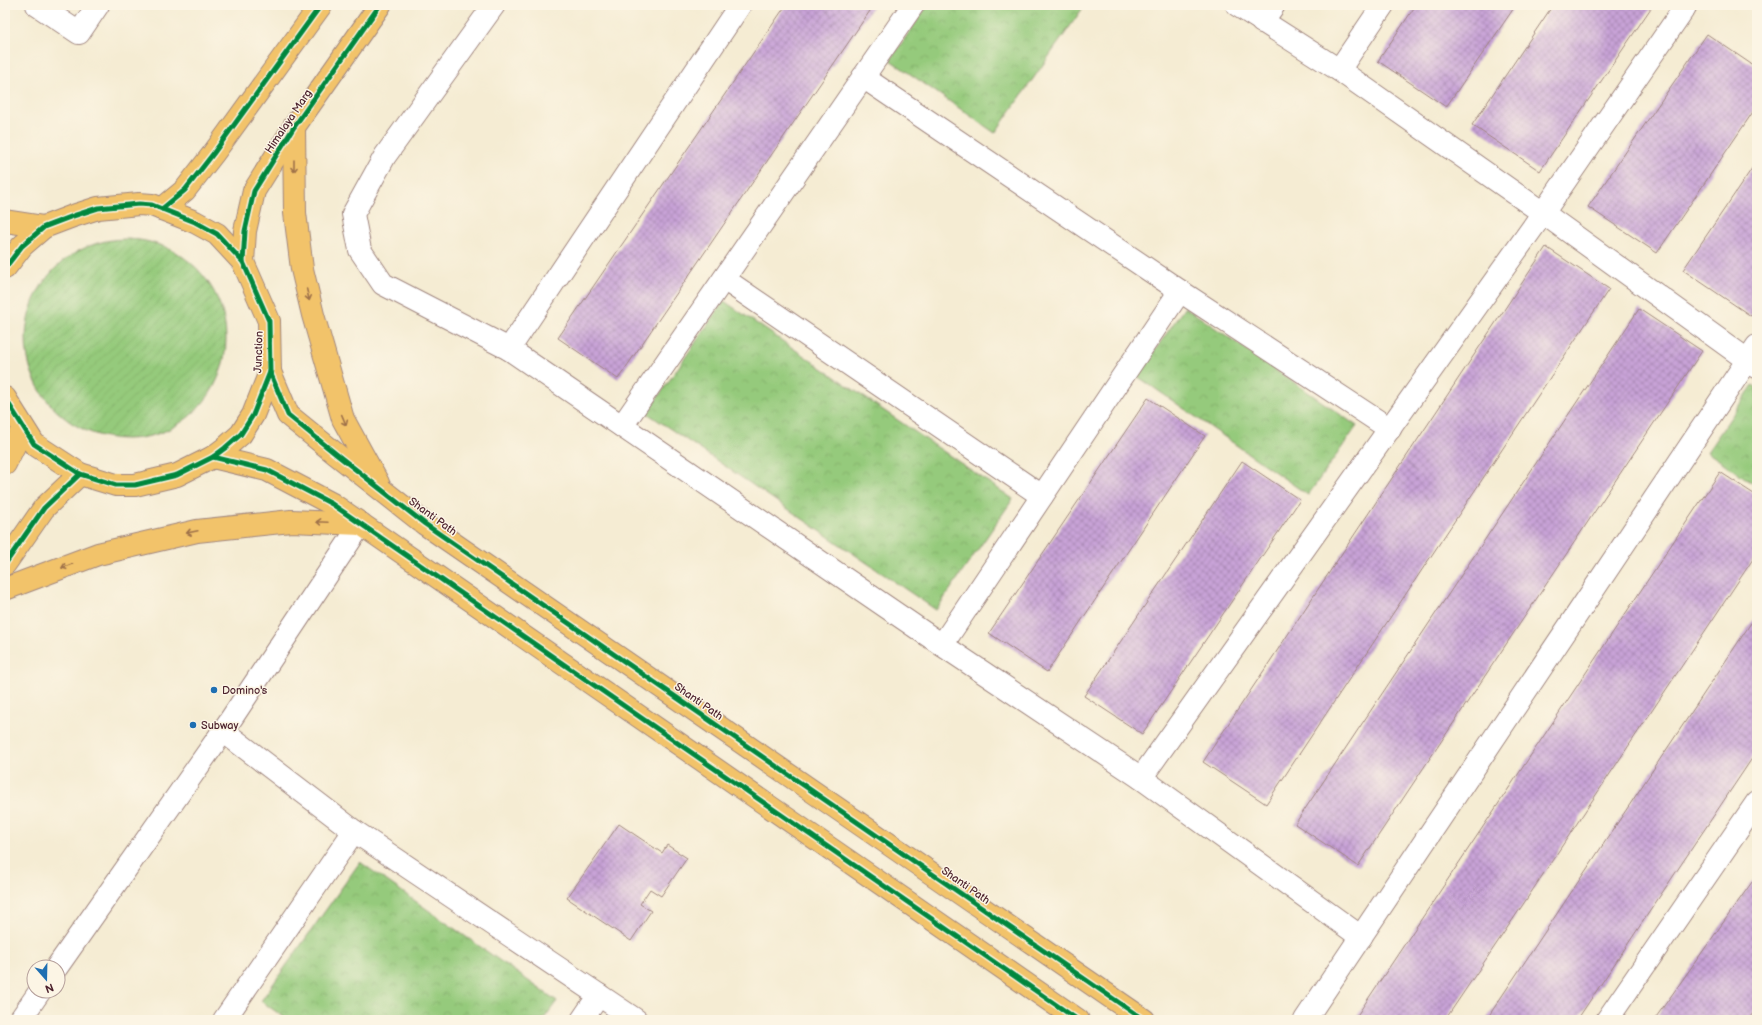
<svg xmlns="http://www.w3.org/2000/svg" width="1762" height="1025" font-family="'Balsamiq Sans',sans-serif">
	<defs>
		<pattern id="park-crowns" width="20" height="18" patternUnits="userSpaceOnUse"><rect width="20" height="18" fill="#95ca7c"/><path d="M2 6a3 3 0 1 1 6 0M12 15a3 3 0 1 1 6 0" fill="none" stroke="#82ad6b"/></pattern>
		<pattern id="garden-furrows" width="10" height="10" patternUnits="userSpaceOnUse"><rect width="10" height="10" fill="#95ca7c"/><path d="M-1 1l2-2M0 10L10 0M9 11l2-2" fill="none" stroke="#82ad6b"/></pattern>
		<pattern id="building-cross-hatch" width="8" height="8" patternUnits="userSpaceOnUse"><rect width="8" height="8" fill="#c8a3d7"/><path d="M0 0l8 8M0 8l8-8" fill="none" stroke="#a484af"/></pattern>
	</defs>
	<rect width="100%" height="100%" fill="#fcf5e5"/>
	<filter id="ink" filterUnits="userSpaceOnUse"><feTurbulence type="fractalNoise" baseFrequency=".025" numOctaves="2"/><feDisplacementMap in="SourceGraphic" scale="8" xChannelSelector="R" yChannelSelector="G"/><feConvolveMatrix kernelMatrix="1 2 1 2 8 2 1 2 1" color-interpolation-filters="sRGB"/></filter>
	<filter id="wash" filterUnits="userSpaceOnUse"><feTurbulence type="fractalNoise" baseFrequency=".012" numOctaves="4" result="noise"/><feDisplacementMap in="SourceGraphic" scale="16" xChannelSelector="R" yChannelSelector="G"/><feGaussianBlur stdDeviation="0.9" result="paint"/><feColorMatrix in="noise" values="0 0 0 0 0 0 0 0 0 0 0 0 0 0 0 0 0 1.4 0 .05"/><feComposite in="paint" operator="in"/></filter>
	<g filter="url(#wash)">
		<rect width="100%" height="100%" fill="#f5ecd3"/>
		<g fill="url(#park-crowns)" stroke="#707454">
			<path d="M 928,5 L 1085,5 L 995,133 L 890,60 Z"/>
			<path d="M 724,301 L 1013,499 L 936,610 L 647,413 Z"/>
			<path d="M 1185,307 L 1357,426 L 1308,495 L 1137,376 Z"/>
			<path d="M 1753,385 L 1757,388 L 1757,486 L 1707,452 Z"/>
			<path d="M 360,862 L 557,1001 L 543,1020 L 288,1020 L 261,1001 Z"/>
		</g>
		<circle fill="url(#garden-furrows)" stroke="#707454" cx="126" cy="339" r="100"/>
		<g id="blocks">
			<g fill="url(#building-cross-hatch)">
				<path d="M 786,5 L 874,5 L 618,379 L 558,338 Z"/>
				<path d="M 1416,5 L 1516,5 L 1446,107 L 1378,61 Z"/>
				<path d="M 1553,5 L 1653,5 L 1540,171 L 1472,125 Z"/>
				<path d="M 1707,34 L 1757,68 L 1757,106 L 1657,253 L 1588,207 Z"/>
				<path d="M 1757,161 L 1757,307 L 1751,316 L 1683,270 Z"/>
				<path d="M 1546,247 L 1609,289 L 1266,804 L 1203,762 Z"/>
				<path d="M 1639,309 L 1702,351 L 1358,866 L 1295,824 Z"/>
				<path d="M 1148,398 L 1205,436 L 1047,672 L 989,633 Z"/>
				<path d="M 1242,461 L 1300,500 L 1142,734 L 1084,696 Z"/>
				<path d="M 1720,472 L 1757,496 L 1757,553 L 1526,900 L 1445,1020 L 1354,1020 Z"/>
				<path d="M 1757,614 L 1757,751 L 1577,1020 L 1486,1020 Z"/>
				<path d="M 619,824 L 662,853 L 667,845 L 687,858 L 661,896 L 650,889 L 640,904 L 651,911 L 631,941 L 567,898 Z"/>
				<path d="M 1757,875 L 1756,1009 L 1748,1020 L 1654,1020 Z"/>
			</g>
		</g>
	</g>
	<g filter="url(#ink)">
		<use href="#blocks" fill-opacity="0" stroke="#a0867f" stroke-width="1"/>
		<g fill="none" stroke-linecap="round" stroke-linejoin="round">
			<g stroke="#a0867f" stroke-width="24">
				<g id="minor">
					<path d="M 37,5 L 79,33 L 98,5"/>
					<path d="M 494,5 L 385,156 L 353,214 L 360,250 L 383,284 L 509,349 L 942,645 L 1141,778 L 1361,937"/>
					<path d="M 1237,5 L 1339,70 L 1543,213 L 1757,367"/>
					<path d="M 1262,22 L 1274,5"/>
					<path d="M 1339,70 L 1383,5"/>
					<path d="M 863,77 L 1180,291 L 1390,429"/>
					<path d="M 724,279 L 1042,496"/>
					<path d="M 509,349 L 740,5"/>
					<path d="M 622,426 L 913,5"/>
					<path d="M 942,645 L 1180,291"/>
					<path d="M 223,731 L 354,831 L 636,1020"/>
					<path d="M 1141,778 L 1543,213 L 1685,7"/>
					<path d="M 57,967 L 223,731 L 361,524"/>
					<path d="M 20,1020 L 40,991"/>
					<path d="M 224,1020 L 354,831"/>
					<path d="M 582,1020 L 599,995"/>
					<path d="M 1305,1020 L 1757,346"/>
					<path d="M 1607,1020 L 1757,802"/>
				</g>
			</g>
			<g stroke="#a0867f" stroke-width="24">
				<g id="major">
					<path d="M 294,127 L 295,213 L 302,269 L 313,315 L 343,419 L 378,483"/>
					<path d="M 162,209 L 185,190 L 213,154 L 321,5"/>
					<path d="M 5,221 L 44,227"/>
					<path d="M 243,262 L 245,231 L 254,191 L 294,127 L 380,5"/>
					<path d="M 5,268 L 22,246 L 44,227 L 73,216 L 98,208 L 139,204 L 152,205 L 162,209 L 195,222 L 217,234 L 243,262 L 269,321 L 270,372 L 253,415 L 241,434 L 225,448 L 213,457 L 177,475 L 135,485 L 116,485 L 80,474 L 34,444 L 5,398"/>
					<path d="M 270,372 L 288,415 L 336,454 L 425,524 L 1144,1020"/>
					<path d="M 213,457 L 267,470 L 332,504 L 1078,1020"/>
					<path d="M 5,464 L 23,428"/>
					<path d="M 5,564 L 44,508 L 80,474"/>
					<path d="M 5,589 L 98,554 L 197,531 L 291,521 L 361,524"/>
				</g>
			</g>
			<use href="#minor" stroke="#fff" stroke-width="22"/>
			<use href="#major" stroke="#f2c36a" stroke-width="22"/>
			<g stroke="#fcf5e5" stroke-width="8">
				<g id="cycleway">
					<path d="M 162,209 L 185,190 L 213,154 L 321,5"/>
					<path d="M 243,262 L 245,231 L 254,191 L 294,127 L 380,5"/>
					<path d="M 5,268 L 22,246 L 44,227 L 73,216 L 98,208 L 139,204 L 152,205 L 162,209 L 195,222 L 217,234 L 243,262 L 269,321 L 270,372 L 253,415 L 241,434 L 225,448 L 213,457 L 177,475 L 135,485 L 116,485 L 80,474 L 34,444 L 5,398"/>
					<path d="M 270,372 L 288,415 L 336,454 L 425,524 L 1144,1020"/>
					<path d="M 213,457 L 267,470 L 332,504 L 1078,1020"/>
					<path d="M 5,564 L 44,508 L 80,474"/>
				</g>
			</g>
			<use href="#cycleway" stroke="#00873e" stroke-width="5"/>
		</g>
		<defs><path id="oneway-shaft" d="M-6 0H5M1.5-3L5.5 0L1.5 3" fill="none" stroke-width="1.6" stroke-linecap="round" stroke-linejoin="round"/></defs>
		<g stroke="#9e714a">
			<use href="#oneway-shaft" transform="translate(294 166) rotate(90)"/>
			<use href="#oneway-shaft" transform="translate(308 295) rotate(77)"/>
			<use href="#oneway-shaft" transform="translate(344 420) rotate(67)"/>
			<use href="#oneway-shaft" transform="translate(322 522) rotate(-177)"/>
			<use href="#oneway-shaft" transform="translate(192 532) rotate(168)"/>
			<use href="#oneway-shaft" transform="translate(67 566) rotate(159)"/>
		</g>
	</g>
	<g fill="#1f6fb2" stroke="#fcf5e5" stroke-width="1.5">
		<circle cx="214" cy="690" r="4"/>
		<circle cx="193" cy="725" r="4"/>
	</g>
	<g text-anchor="middle" stroke-width="3" stroke-linejoin="round" paint-order="stroke">
		<g font-size="11" fill="#4a1f2b" stroke="#fcf5e5">
			<text transform="translate(288 121) rotate(-56)" y="4">Himalaya Marg</text>
			<text transform="translate(258 352) rotate(-88)" y="4">Junction</text>
			<text transform="translate(433 516) rotate(36)" y="4">Shanti Path</text>
			<text transform="translate(699 701) rotate(35)" y="4">Shanti Path</text>
			<text transform="translate(966 885) rotate(35)" y="4">Shanti Path</text>
		</g>
		<g font-size="11" fill="#4a1f2b" stroke="#fcf5e5" text-anchor="start">
			<text x="222" y="694">Domino's</text>
			<text x="201" y="729">Subway</text>
		</g>
	</g>
	<rect width="1762" height="1025" fill="none" stroke="#fcf5e5" stroke-width="20"/>
	<g transform="translate(46 979) rotate(160)"><circle r="19" fill="#fcf5e5" stroke="#b59f9b"/>
	<path d="M0-3L7 15L0 10L-7 15Z" fill="#1f6fb2"/>
	<text y="-6" font-size="11" font-weight="bold" text-anchor="middle" fill="#4a1f2b">N</text>
	</g>
</svg>
